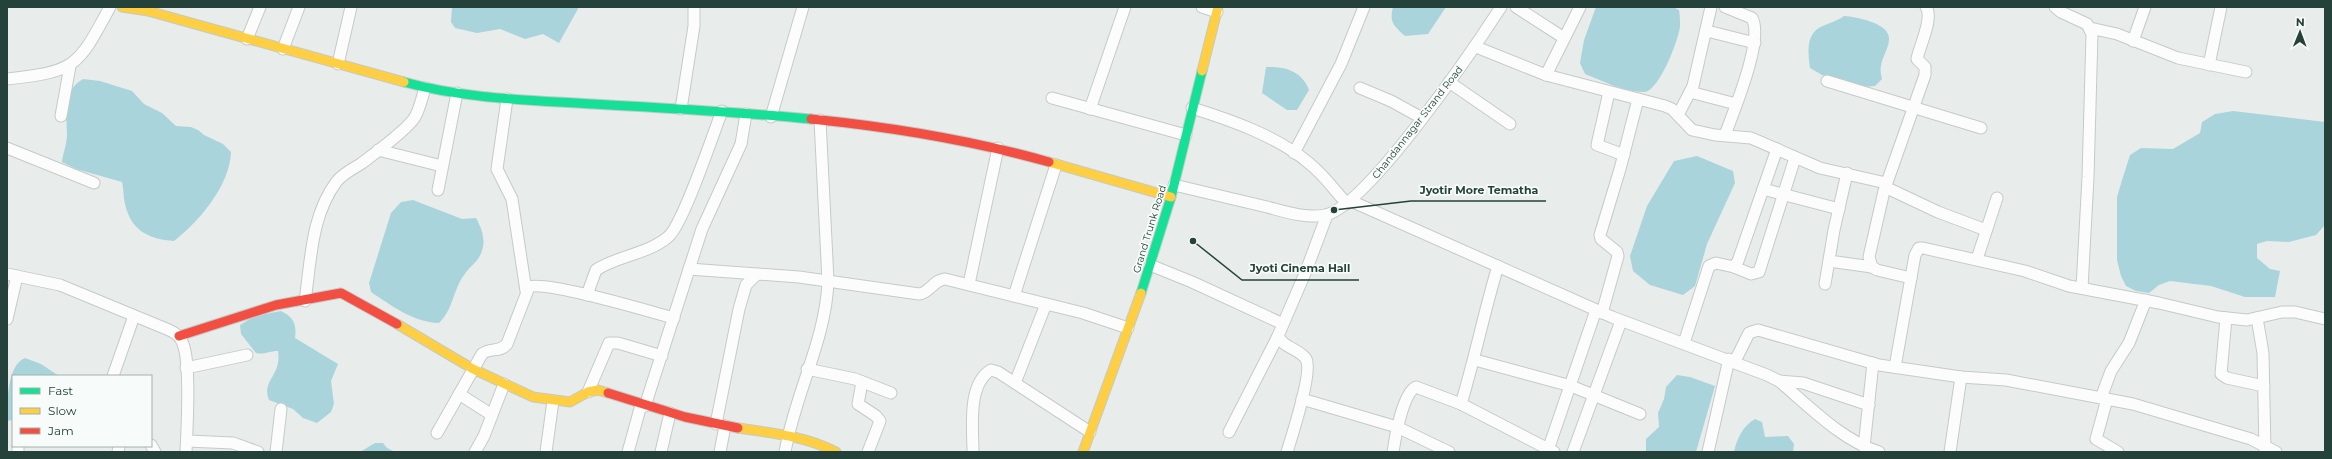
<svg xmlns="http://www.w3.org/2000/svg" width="2332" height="459" font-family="Montserrat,sans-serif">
	<rect width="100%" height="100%" fill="#e8edeb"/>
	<g fill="#a9d4db">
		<path d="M 452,7 L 579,7 L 559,43 L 543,34 L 525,39 L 500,29 L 477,33 L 455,28 L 451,22 Z"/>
		<path d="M 1393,7 L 1446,7 L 1428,34 L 1405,36 C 1394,26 1389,22 1393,7 Z"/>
		<path d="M 1596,7 L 1673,7 L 1679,10 C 1680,16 1680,21 1680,26 C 1679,39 1659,92 1644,92 C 1624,92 1603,81 1585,74 L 1580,63 L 1584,40 Z"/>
		<path d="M 1844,16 C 1856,17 1890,23 1889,39 C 1889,48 1882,57 1881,66 C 1880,70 1881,75 1882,79 L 1875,86 L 1864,87 L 1842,79 L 1822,75 L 1810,68 C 1808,51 1805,32 1825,25 C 1832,22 1837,21 1844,16 Z"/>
		<path d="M 1266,67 C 1285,66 1302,71 1309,90 L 1297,110 L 1287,110 L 1262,93 Z"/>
		<path d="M 83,79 L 100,81 L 132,91 L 144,104 L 162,113 L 176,126 L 191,127 L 198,130 L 204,135 L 223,144 L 231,152 C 230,185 199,222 174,241 C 149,239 131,231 125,204 C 123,197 124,189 122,182 L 76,169 L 62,162 C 63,153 67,144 67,134 C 67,113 61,92 83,79 Z"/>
		<path d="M 2233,111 L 2325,122 L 2325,225 L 2316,235 L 2289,242 L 2267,241 L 2257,244 L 2257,258 L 2270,269 L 2280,271 L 2275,297 L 2245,297 L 2211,286 L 2170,281 L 2159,285 L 2149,293 L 2136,291 L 2126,286 L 2121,276 L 2117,260 L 2117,197 L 2123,177 L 2130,155 L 2141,148 L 2173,149 L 2200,133 L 2202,122 L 2215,114 Z"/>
		<path d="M 1697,156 L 1733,171 L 1735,183 L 1707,244 L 1695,286 L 1683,295 L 1650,285 L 1633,271 L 1630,256 L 1647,206 L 1674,161 Z"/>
		<path d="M 413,200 L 462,219 L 476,218 C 481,227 485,237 483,247 C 480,262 471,264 464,275 C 453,290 453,310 439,323 C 413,322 392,306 371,292 L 369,283 L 391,213 L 401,202 Z"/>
		<path d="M 281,311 C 293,317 297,323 295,338 L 338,364 L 331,381 L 334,404 L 331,412 L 317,423 L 303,418 L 293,409 L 269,400 C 261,380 282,376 278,351 C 269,351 264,355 256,353 L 241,334 L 240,325 L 255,316 Z"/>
		<path d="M 25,358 L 41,364 L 59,376 L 13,376 L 13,420 L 7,421 C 7,403 7,365 25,358 Z"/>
		<path d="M 1677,375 L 1690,377 L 1715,386 L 1696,452 L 1646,452 L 1646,439 L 1659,427 L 1658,413 L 1664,399 L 1666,387 Z"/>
		<path d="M 1755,419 L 1762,422 L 1765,437 L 1788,436 L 1794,444 L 1793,452 L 1734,452 C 1737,438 1743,426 1755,419 Z"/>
		<path d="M 375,443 L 383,443 L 387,448 L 395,452 L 360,452 Z"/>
	</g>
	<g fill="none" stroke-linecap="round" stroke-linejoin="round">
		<g stroke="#c5cac8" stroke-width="13">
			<g id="street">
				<path d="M 1202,7 L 1217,12"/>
				<path d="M 1516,7 L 1564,38"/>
				<path d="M 1725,7 L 1752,18 C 1764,40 1734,110 1725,135"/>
				<path d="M 2055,7 L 2061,12 L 2087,24 L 2092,34 L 2088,177 L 2082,288"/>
				<path d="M 2090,28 L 2117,34 L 2178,58 L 2246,72"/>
				<path d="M 1707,31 L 1755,43"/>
				<path d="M 247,39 L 260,7"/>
				<path d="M 2133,41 L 2145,7"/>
				<path d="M 1476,47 L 1546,75 L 1665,106 L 1672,109 L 1692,130 L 1715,135 L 1751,138 L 1820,168 L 1886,183"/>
				<path d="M 283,49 L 299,7"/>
				<path d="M 338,64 L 351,7"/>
				<path d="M 2209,65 L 2221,7"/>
				<path d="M 1546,75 L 1580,7"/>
				<path d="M 7,79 C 76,71 77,68 110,7"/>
				<path d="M 1827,81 L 1981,128"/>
				<path d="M 1449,82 L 1510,124"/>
				<path d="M 1360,88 L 1391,101 L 1422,118"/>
				<path d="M 1609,92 L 1597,145 L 1624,155"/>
				<path d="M 1690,92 L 1736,104"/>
				<path d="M 1052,98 L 1186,135"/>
				<path d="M 507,99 L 497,169 L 512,199 L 526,291"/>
				<path d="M 1192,108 C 1231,120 1279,137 1310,164 C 1324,175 1335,191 1347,204"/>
				<path d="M 681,109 L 694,26 L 694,7"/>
				<path d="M 1090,109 L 1125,7"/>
				<path d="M 1678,115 L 1693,86 L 1711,7"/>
				<path d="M 61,116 L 70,66"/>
				<path d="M 771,117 L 803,7"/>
				<path d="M 7,148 L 94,183"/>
				<path d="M 378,150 L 442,166"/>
				<path d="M 1294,153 L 1341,64 L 1364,7"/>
				<path d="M 1174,185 C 1204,192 1233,199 1263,206 C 1283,211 1305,219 1325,215 C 1366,208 1475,47 1501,7"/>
				<path d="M 1885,187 L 1938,212 L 1986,230"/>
				<path d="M 1763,189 L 1839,209"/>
				<path d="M 438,190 L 457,93"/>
				<path d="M 1351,201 L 1612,317 L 1767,375 L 1779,381 C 1809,406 1841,440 1879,452"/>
				<path d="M 1977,259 L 1997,198"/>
				<path d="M 1829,261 L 1872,267"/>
				<path d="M 1150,265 L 1192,282 L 1283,324"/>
				<path d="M 1734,267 L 1751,274 L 1759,272 L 1795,158"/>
				<path d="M 689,269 L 799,277 L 919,294 C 930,293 933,280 945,279 L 1083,313 L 1128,328"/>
				<path d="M 7,274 L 60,285 L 169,330 C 176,333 181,337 183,344 C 191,364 187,429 186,452"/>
				<path d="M 1911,278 L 1877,270 L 1872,267 L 1869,257 L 1884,191 L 1925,75 L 1925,67 L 1917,59 C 1919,47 1934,18 1926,7"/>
				<path d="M 969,284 L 998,148"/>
				<path d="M 1825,284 L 1834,230 L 1847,173"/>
				<path d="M 587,295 L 596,270 C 617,256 648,254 668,237 C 683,225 713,134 722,111"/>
				<path d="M 1014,296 L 1056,165"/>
				<path d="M 305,301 C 311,260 311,215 337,181 C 344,173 353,169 362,163 C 374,154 408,129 415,117 C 420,108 422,97 425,88"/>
				<path d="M 1602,313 L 1618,256 L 1617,252 L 1601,239 L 1600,235 L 1620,169 L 1638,99"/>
				<path d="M 2226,318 L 2221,374 L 2227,378 L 2264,386"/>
				<path d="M 2257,318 L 2263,353 L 2265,451"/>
				<path d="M 7,319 L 17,276"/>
				<path d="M 1684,343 L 1709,266 L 1716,263 L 1734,267 L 1738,261 L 1777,149"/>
				<path d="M 1475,360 L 1571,386 L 1640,414"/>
				<path d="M 1735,361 L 1749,333 L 1758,330 L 1879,365 L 1961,377 L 2006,380 L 2133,404 L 2251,439 L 2276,452"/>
				<path d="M 1895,367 L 1915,255 L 1919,248 L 1923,248 L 2025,271 L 2069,286 L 2159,303 L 2218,317 L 2247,320 L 2282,312 L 2295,312 L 2325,319"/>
				<path d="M 186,368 L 247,355"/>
				<path d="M 807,369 L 855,379 L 891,393"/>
				<path d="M 113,376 L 134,316"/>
				<path d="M 1779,381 L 1803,383 L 1869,405"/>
				<path d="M 862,382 L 858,404 L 876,416 L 880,421 L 868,452"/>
				<path d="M 1015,383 L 1046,304"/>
				<path d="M 588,392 L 609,343 L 618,343 L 662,356"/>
				<path d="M 459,394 L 492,415"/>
				<path d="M 2101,398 L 2111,371 L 2129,343 L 2146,300"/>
				<path d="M 1302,399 L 1397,427 L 1449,452"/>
				<path d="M 2107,399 L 2096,439 L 2118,452"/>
				<path d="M 1461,404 C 1475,358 1484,312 1498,266"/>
				<path d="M 645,406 L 702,229 L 741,144 L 746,114"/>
				<path d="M 716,424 L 739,309 L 746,285 L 757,274"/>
				<path d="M 1229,432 L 1278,336"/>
				<path d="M 437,433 L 482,354 C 490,347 500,353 507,344 L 529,287 C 545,280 651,312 674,318"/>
				<path d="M 187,441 L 233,443 L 258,452"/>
				<path d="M 151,445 L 155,452"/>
				<path d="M 1864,447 L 1873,363"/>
				<path d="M 1548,450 L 1596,310"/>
				<path d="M 18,452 L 18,446"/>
				<path d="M 118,452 L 119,446"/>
				<path d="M 276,452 L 281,409"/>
				<path d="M 475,452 L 484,436 L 504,384"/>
				<path d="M 546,452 L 553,401"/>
				<path d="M 628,452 L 641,405"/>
				<path d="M 661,452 L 670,413"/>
				<path d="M 720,452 L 725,426"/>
				<path d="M 785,452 C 795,393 826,340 828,281 L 820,120"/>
				<path d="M 973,452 C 973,429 967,384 991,370 L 998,372 L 1090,432"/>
				<path d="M 1287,452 C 1292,436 1313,371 1306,359 C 1300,349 1283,348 1278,336 L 1306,271 L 1327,215"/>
				<path d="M 1393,452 C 1395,437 1403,393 1416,387 L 1461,404 L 1554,452"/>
				<path d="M 1573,452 L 1621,321"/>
				<path d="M 1708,452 L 1729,359"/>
				<path d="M 1950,452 L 1961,377"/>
			</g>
		</g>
		<g stroke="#c3cbc8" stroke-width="11">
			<g id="fast">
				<path d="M 404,82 C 465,99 530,100 593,104 C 666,108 738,112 811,119"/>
				<path d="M 1141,293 L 1171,197 L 1202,71"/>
			</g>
		</g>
		<g stroke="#c3cbc8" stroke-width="11">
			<g id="slow">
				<path d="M 122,7 L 148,11 L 404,82"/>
				<path d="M 1202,71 L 1218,7"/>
				<path d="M 1049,162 L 1171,197"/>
				<path d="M 397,324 L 473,369 L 533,397 L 570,402 L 588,392 L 598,390 L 608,393"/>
				<path d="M 738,428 C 772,433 805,436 836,452"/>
				<path d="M 1083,452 L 1141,293"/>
			</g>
		</g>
		<g stroke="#c3cbc8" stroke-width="11">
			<g id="jam">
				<path d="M 811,119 C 891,127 971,140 1049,162"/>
				<path d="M 179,336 L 276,305 L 341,293 L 397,324"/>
				<path d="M 608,393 L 685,417 L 738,428"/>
			</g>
		</g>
		<use href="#street" stroke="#fcfcfc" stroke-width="11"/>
		<use href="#fast" stroke="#16e098" stroke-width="9"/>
		<use href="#slow" stroke="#ffcf43" stroke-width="9"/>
		<use href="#jam" stroke="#f24e42" stroke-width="9"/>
	</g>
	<g text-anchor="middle" stroke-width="3.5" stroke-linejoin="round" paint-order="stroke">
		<g font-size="10" fill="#24423a" stroke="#f7fbf9">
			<text transform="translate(1417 122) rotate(-52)" y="4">Chandannagar Strand Road</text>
			<text transform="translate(1149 229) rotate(-73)" y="4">Grand Trunk Road</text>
		</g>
	</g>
	<path fill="none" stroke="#24423a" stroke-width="1.5" d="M1334 210L1411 201H1546M1193 241L1242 280H1359"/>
	<g fill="#24423a" stroke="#f7fbf9" stroke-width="1.5">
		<circle cx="1334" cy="210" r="4"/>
		<circle cx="1193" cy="241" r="4"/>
	</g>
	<g font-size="11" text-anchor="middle" font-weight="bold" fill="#24423a" stroke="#f7fbf9" stroke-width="3.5" stroke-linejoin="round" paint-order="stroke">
		<text x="1479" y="194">Jyotir More Tematha</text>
		<text x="1300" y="272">Jyoti Cinema Hall</text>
	</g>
	<rect width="2332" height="459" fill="none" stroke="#24423a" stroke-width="16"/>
	<rect x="12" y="375" width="140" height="72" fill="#f7fbf9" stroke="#a3b1ad"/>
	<rect x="20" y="388" width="20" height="6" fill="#16e098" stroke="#a3b1ad"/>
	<text x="48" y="395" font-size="12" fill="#24423a">Fast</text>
	<rect x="20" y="408" width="20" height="6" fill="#ffcf43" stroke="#a3b1ad"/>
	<text x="48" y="415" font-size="12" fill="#24423a">Slow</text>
	<rect x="20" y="428" width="20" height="6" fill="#f24e42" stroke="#a3b1ad"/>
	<text x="48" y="435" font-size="12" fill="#24423a">Jam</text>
	<g transform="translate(2300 32) rotate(1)" stroke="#f7fbf9" stroke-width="3" paint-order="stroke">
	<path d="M0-3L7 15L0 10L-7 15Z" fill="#24423a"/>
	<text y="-6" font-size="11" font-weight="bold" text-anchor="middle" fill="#24423a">N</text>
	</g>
</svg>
